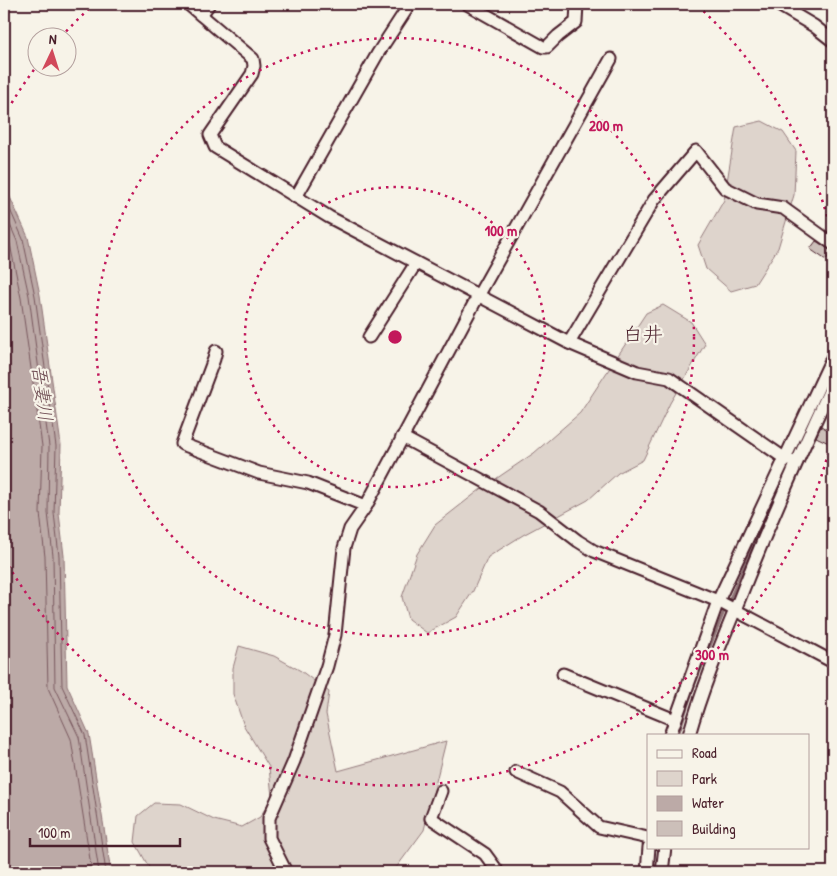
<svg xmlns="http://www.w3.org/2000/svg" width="837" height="876" font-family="'Patrick Hand','Klee One',sans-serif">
	<rect width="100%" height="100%" fill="#f7f3e8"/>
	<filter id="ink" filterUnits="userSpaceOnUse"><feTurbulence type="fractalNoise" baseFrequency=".02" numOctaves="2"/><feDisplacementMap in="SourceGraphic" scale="10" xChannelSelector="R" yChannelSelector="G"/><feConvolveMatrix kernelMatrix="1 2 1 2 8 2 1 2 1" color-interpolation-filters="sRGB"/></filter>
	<g filter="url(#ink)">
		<g fill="#ded4cc" stroke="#947a7c">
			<path d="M 762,121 L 783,132 L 796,151 L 794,195 L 778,248 L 755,284 L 731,291 L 706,269 L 698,245 L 724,200 L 736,127 Z"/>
			<path d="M 663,305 L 691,322 L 705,344 L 670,403 L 643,460 L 618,473 L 588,500 L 523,535 L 488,557 L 473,591 L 456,617 L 427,633 L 408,619 L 402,597 L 417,554 L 435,525 L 481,489 L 534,453 L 580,413 L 646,313 Z"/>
			<path d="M 239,646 L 274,656 L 301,671 L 329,692 L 326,714 L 338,771 L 446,741 L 424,830 L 393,872 L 152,872 L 151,871 L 135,842 L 138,816 L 154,803 L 181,804 L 214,820 L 242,827 L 260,817 L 272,797 L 269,767 L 244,726 L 233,694 L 233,668 Z"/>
		</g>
		<path fill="#bcaaa7" stroke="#8e7275" d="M 4,184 L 28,237 L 40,295 L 61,445 L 59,513 L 64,556 L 67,685 L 89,734 L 111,872 L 4,872 Z"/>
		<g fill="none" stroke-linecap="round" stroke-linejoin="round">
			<g stroke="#78575d" stroke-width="1">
				<path d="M 4,196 L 23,239 L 35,296 L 56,446 L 54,513 L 59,556 L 62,686 L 85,735 L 106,872"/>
				<path d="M 4,211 L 17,241 L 29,296 L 49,446 L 48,513 L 53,556 L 55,687 L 79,737 L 99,872"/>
				<path d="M 4,229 L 10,244 L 21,298 L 42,446 L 40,513 L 45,557 L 48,688 L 71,739 L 92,872"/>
			</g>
			<g stroke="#8e7275" stroke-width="3">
				<path d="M 829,380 L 833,372"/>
				<path d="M 814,409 L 822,395"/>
				<path d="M 728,603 L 801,437"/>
				<path d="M 678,735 L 693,688 L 725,609"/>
			</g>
		</g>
		<g fill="#ccbfb9" stroke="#4a1f2b">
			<path d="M 816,241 L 832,251 L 826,260 L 810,249 Z"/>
			<path d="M 821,426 L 833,433 L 833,445 L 816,437 Z"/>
		</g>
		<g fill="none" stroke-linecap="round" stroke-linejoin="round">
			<g stroke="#4a1f2b" stroke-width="15">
				<g id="street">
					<path d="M 188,4 L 253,59 L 254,66 L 252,74 L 210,135 L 215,147 L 329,217 L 569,343 L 637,372 L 669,378 L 784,458 L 796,463"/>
					<path d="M 467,4 L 543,47 L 547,47 L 558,36 L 576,22 L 577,4"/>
					<path d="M 777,4 L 814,26 L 833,41"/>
					<path d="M 201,15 L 209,4"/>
					<path d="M 296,197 L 378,53 L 410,4"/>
					<path d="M 369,337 L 416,263"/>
					<path d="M 569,343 L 654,200 L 696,151 L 725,188 L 757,204 L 783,208 L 833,244"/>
					<path d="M 216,351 L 214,359 L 182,444 L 259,473 L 308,483 L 366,506"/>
					<path d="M 402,437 L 539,511 L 578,541 L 594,551 L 718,601 L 833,662"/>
					<path d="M 563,674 L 675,720"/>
					<path d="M 670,735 L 718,601 L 833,356"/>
					<path d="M 689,735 C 701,692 718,651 735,610 C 765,533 798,458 833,383"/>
					<path d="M 516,772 L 560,792 L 599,827 L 648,838"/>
					<path d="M 441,791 L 431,818 L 485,854 L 496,869 L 494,872"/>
					<path d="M 286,872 L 269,838 L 269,818 L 294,761 L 327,666 L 335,635 L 344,548 L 350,529 L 366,506 L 478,296 L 611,59"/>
					<path d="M 647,872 L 649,847"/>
					<path d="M 662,872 L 665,847"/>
				</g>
			</g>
			<use href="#street" stroke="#f7f3e8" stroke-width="11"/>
		</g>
	</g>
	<g fill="none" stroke="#c2185b" stroke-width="2.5" stroke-dasharray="2.5 5">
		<circle cx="395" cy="337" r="150"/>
		<circle cx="395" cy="337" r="299"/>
		<path d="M832 438A449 449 0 0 1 4 558M4 116A449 449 0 0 1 36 67M61 37A449 449 0 0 1 92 6M698 6A449 449 0 0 1 832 236"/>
	</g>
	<g text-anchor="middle" stroke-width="4.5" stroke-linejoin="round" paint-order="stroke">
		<g font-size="19" font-style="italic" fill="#6c4950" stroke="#f7f3e8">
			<text transform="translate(43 393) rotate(83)" y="7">吾妻川</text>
		</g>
		<g font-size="20" fill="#4a1f2b" stroke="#f7f3e8">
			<text x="643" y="341">白井</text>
		</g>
	</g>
	<circle cx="395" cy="337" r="8" fill="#c2185b" stroke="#f7f3e8" stroke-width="2.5"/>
	<g font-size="15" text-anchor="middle" font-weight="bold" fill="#c2185b" stroke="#f7f3e8" stroke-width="4.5" stroke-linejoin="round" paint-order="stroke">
		<text x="606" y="131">200 m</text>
		<text x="501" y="236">100 m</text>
		<text x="712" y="660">300 m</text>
	</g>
	<rect width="837" height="876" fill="none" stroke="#f7f3e8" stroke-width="20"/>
	<rect x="10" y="10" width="817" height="856" fill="none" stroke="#4a1f2b" stroke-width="2" filter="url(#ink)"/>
	<rect x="647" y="734" width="162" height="115" fill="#f7f3e8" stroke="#b29e9c"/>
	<rect x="657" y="750" width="25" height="8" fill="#f7f3e8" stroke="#b29e9c"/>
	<text x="692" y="758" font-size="15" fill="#4a1f2b">Road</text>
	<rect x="657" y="771" width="25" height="15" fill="#ded4cc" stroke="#b29e9c"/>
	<text x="692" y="784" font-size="15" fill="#4a1f2b">Park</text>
	<rect x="657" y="796" width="25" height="15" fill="#bcaaa7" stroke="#b29e9c"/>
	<text x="692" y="808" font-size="15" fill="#4a1f2b">Water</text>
	<rect x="657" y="821" width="25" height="15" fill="#ccbfb9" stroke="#b29e9c"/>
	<text x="692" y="834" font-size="15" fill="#4a1f2b">Building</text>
	<g transform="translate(52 52) rotate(4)"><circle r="24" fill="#f7f3e8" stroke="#b29e9c"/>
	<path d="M0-4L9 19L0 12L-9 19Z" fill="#d1495b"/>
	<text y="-8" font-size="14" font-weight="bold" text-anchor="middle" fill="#4a1f2b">N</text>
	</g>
	<path d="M30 838v8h150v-8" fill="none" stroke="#4a1f2b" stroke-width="2.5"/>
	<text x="38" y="838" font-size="15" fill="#4a1f2b" stroke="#f7f3e8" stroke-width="4" paint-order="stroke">100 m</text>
</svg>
